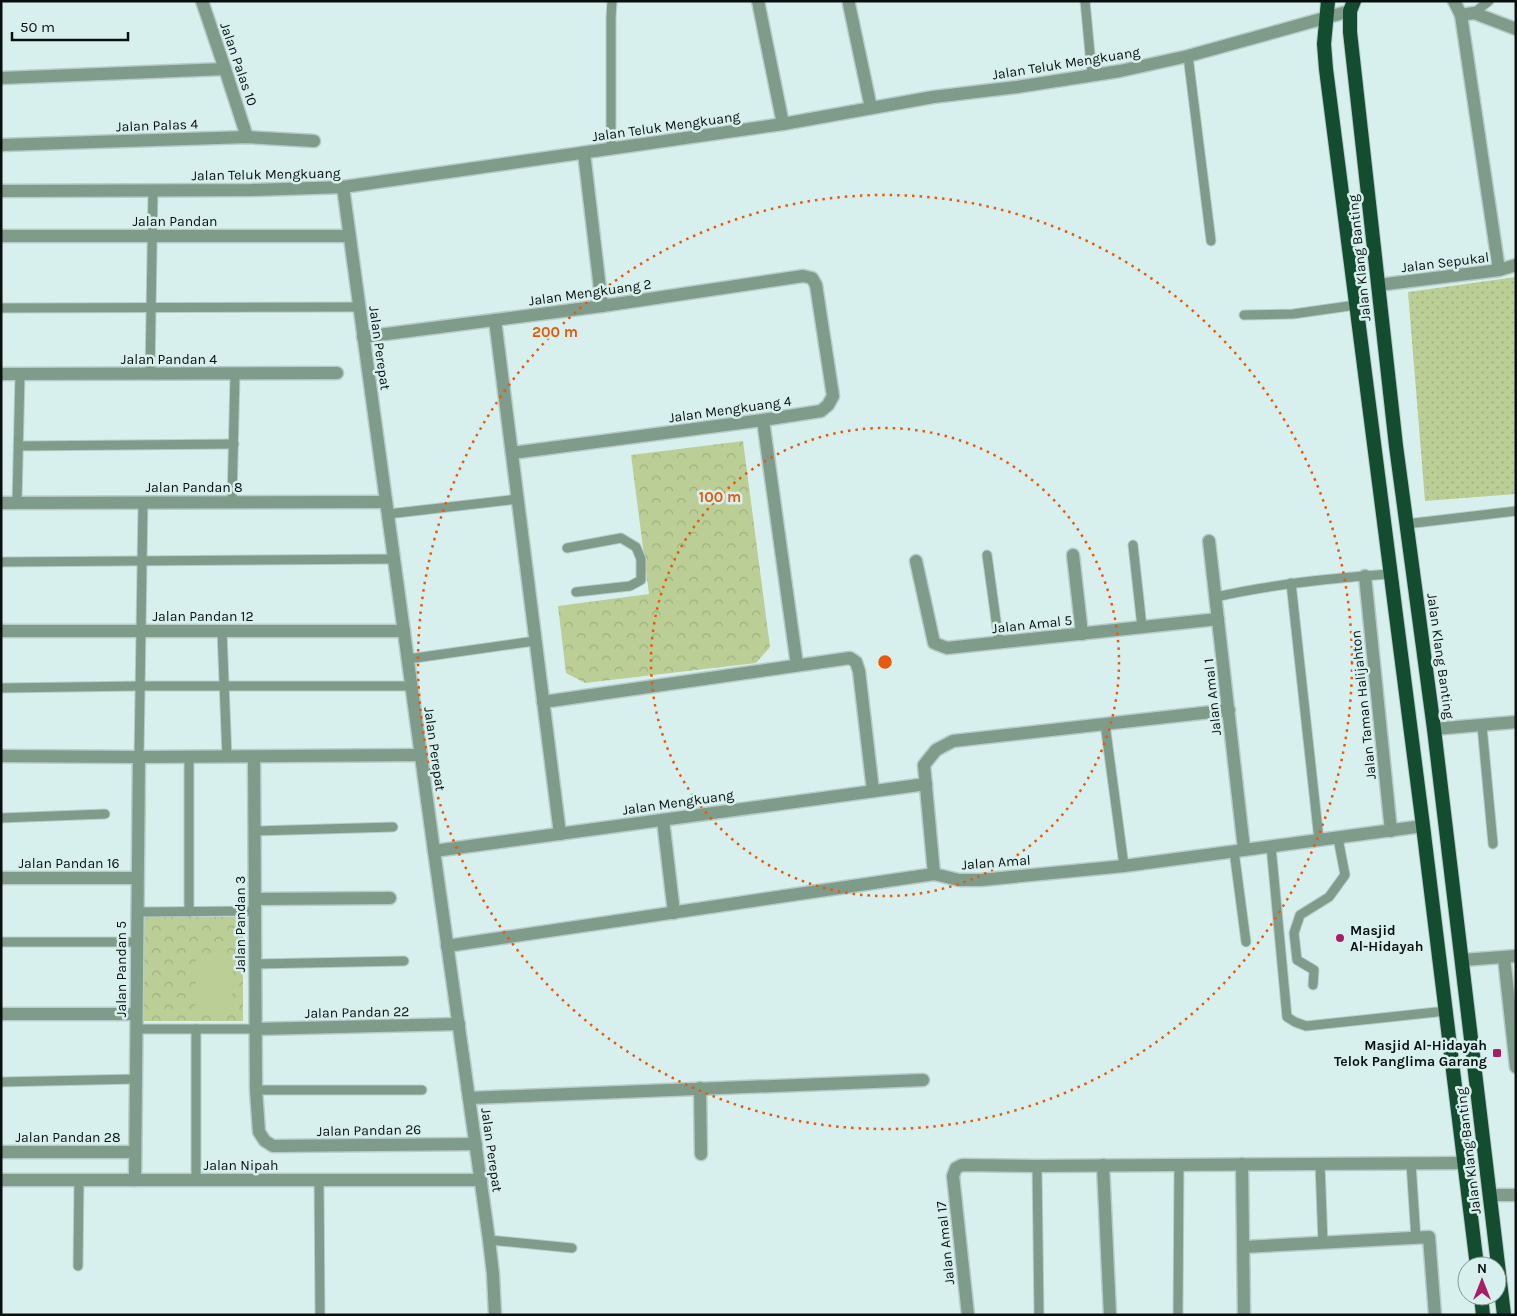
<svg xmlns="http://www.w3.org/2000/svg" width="1517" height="1316" font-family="Karla,sans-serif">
	<defs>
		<pattern id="grass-dots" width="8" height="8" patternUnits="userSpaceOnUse" patternTransform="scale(1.25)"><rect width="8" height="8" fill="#bace96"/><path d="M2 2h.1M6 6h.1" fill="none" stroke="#9eb080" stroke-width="1.8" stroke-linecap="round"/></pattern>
		<pattern id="park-crowns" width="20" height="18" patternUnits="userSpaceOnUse" patternTransform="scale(1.25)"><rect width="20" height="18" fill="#bace96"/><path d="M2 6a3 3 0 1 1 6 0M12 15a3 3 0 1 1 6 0" fill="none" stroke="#9eb080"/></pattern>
	</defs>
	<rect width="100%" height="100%" fill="#d8f0ed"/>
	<path fill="url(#grass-dots)" d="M 1516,277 L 1516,494 L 1425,501 L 1408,292 Z"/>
	<g fill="url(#park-crowns)">
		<path d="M 743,441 L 770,647 L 756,663 L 585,683 L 566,673 L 558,606 L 649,594 L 631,455 Z"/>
		<rect x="144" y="917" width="99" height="104"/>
	</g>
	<path fill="#bace96" d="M 196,954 L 233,955 L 232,1015 L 195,1014 Z"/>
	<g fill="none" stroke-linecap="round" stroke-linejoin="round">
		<g stroke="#b7ccc9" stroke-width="11">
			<g id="service">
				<path d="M 1085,1 L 1092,75"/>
				<path d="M 1474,13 L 1489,1"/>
				<path d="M 1188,56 L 1211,241"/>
				<path d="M 611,149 L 611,18 L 612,1"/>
				<path d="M 1,308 L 359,307"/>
				<path d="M 1244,315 L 1293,314 L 1356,305"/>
				<path d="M 150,374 L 153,191"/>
				<path d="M 19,446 L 234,444"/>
				<path d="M 232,502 L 235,374"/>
				<path d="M 17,503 L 20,374"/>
				<path d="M 388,514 L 518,499"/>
				<path d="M 1406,524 L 1516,511"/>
				<path d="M 1133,545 L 1142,627"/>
				<path d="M 567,548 L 621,538 L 636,547 L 641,559 L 641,580 L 630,586 L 576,592"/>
				<path d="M 987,555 L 999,642"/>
				<path d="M 1,562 L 394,559"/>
				<path d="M 1291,583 L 1319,840"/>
				<path d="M 1216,597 C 1273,584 1331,578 1390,574"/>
				<path d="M 222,631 L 227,757"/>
				<path d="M 408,659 L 535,641"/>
				<path d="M 1,688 L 140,686 L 411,686"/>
				<path d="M 1105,724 L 1124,866"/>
				<path d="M 1482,726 L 1493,844"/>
				<path d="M 139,757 L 143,502"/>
				<path d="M 189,757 L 189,912"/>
				<path d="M 1,818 L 105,814"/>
				<path d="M 255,831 L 393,827"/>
				<path d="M 1271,846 L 1287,1017 L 1295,1022 L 1306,1026 L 1446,1011"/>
				<path d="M 1234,851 L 1246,942"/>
				<path d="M 137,912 L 255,911"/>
				<path d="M 1,942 L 137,942"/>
				<path d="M 255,964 L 404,961"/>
				<path d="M 1313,985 L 1314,970 L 1297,960 L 1294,933 L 1300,915 L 1329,897 L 1345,875 L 1338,838"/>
				<path d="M 136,1029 L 256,1029"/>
				<path d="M 1,1082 L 136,1079"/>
				<path d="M 256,1090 L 422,1090"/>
				<path d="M 1411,1163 L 1416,1239"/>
				<path d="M 1320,1164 L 1323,1243"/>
				<path d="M 1037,1166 L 1039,1315"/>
				<path d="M 196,1180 L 196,1029"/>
				<path d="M 319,1180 L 320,1315"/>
				<path d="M 489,1240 L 572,1248"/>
				<path d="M 78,1266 L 79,1180"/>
				<path d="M 1178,1315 L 1179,1165"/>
			</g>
		</g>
		<g stroke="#b7ccc9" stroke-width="15">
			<g id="minor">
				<path d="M 202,1 L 225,69 L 247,137"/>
				<path d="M 758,1 L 783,124"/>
				<path d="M 1454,1 L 1461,15 L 1474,13 L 1516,29"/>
				<path d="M 849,4 L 871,108"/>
				<path d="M 1461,15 L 1499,270"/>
				<path d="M 1,78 L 225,69"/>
				<path d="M 1,145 L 247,137 L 314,141"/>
				<path d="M 584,153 L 602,306"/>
				<path d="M 343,187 L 434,851 L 489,1240 L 493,1274 L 495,1315"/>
				<path d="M 1,236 L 349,236"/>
				<path d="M 1378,285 L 1499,270 L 1516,265"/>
				<path d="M 495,320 L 560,834"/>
				<path d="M 363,337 L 602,306 L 803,276 L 812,278 L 816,285 L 833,396 L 828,405 L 821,411 L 763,420 L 512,453"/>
				<path d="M 1,374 L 337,373"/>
				<path d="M 763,420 L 797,665"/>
				<path d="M 1,503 L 386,502"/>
				<path d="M 1209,541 L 1244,849"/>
				<path d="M 1073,555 L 1082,634"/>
				<path d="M 916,561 L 934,643 L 947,648 L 1218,619"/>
				<path d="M 1365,576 L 1391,831"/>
				<path d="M 1,631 L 404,631"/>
				<path d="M 543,702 L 850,658 L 856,662 L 859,671 L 873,791"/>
				<path d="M 1434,729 L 1516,722"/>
				<path d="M 1,756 L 139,757 L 421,755"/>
				<path d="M 254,757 L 256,1090 L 259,1132 L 265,1141 L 273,1146 L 476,1144"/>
				<path d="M 663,820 L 674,913"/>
				<path d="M 434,851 L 926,784"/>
				<path d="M 934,874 L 924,765 L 936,750 L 953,741 L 1229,710"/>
				<path d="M 1,878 L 137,878"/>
				<path d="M 255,899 L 390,898"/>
				<path d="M 447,946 L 934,874 L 959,880 L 981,880 L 1124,866 L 1423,826"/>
				<path d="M 1504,957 L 1516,1067"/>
				<path d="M 1463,960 L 1516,956"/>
				<path d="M 1,1014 L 136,1014"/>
				<path d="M 256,1029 L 459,1024"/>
				<path d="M 700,1088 L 701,1154"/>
				<path d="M 469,1098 L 923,1080"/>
				<path d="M 1,1152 L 135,1152"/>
				<path d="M 1242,1164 L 1244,1315"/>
				<path d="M 1103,1165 L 1110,1315"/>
				<path d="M 1,1180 L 481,1180"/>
				<path d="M 135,1180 L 139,757"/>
				<path d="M 1490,1195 L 1516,1195"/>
				<path d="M 1244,1247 L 1429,1237 L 1435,1315"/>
				<path d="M 968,1315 L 953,1176 L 956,1168 L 962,1165 L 1037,1166 L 1466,1163"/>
			</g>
		</g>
		<g stroke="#b7ccc9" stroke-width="15">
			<path id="tertiary" d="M 1,191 L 252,190 L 343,187 L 783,124 L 933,97 L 1017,87 L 1120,71 L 1188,56 L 1350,11"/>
		</g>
		<g stroke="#b7ccc9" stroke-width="16">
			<g id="trunk">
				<path d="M 1328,1 L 1324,44 L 1326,69 L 1423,826 L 1477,1266"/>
				<path d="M 1354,1 L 1350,11 L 1350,32 L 1396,446 L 1434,729 L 1504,1315"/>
				<path d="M 1481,1296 L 1483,1315"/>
			</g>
		</g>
		<use href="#service" stroke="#7f9b89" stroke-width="9"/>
		<use href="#minor" stroke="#7f9b89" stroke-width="12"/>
		<use href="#tertiary" stroke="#7f9b89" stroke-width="12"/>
		<use href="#trunk" stroke="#144c30" stroke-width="14"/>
	</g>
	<g fill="none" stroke="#e8590c" stroke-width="2.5" stroke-dasharray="2.5 5">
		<circle cx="885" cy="662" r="234"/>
		<circle cx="885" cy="662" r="467"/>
	</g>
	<g fill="#a61e66" stroke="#d8f0ed" stroke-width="2">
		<circle cx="1340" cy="938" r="5"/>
		<rect x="1492" y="1048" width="10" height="10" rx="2.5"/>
	</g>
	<g text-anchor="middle" stroke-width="5" stroke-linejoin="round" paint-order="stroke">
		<g font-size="14" fill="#08100f" stroke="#d8f0ed">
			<text transform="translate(1066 63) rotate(-9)" y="5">Jalan Teluk Mengkuang</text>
			<text transform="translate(239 64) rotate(71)" y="5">Jalan Palas 10</text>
			<text transform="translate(157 125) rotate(-2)" y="5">Jalan Palas 4</text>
			<text transform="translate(666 126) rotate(-8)" y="5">Jalan Teluk Mengkuang</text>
			<text transform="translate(266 174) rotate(-1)" y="5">Jalan Teluk Mengkuang</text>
			<text x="175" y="226">Jalan Pandan</text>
			<text transform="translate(1359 258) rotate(-96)" y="5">Jalan Klang Banting</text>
			<text transform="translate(1445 262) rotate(-7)" y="5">Jalan Sepukal</text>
			<text transform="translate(590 292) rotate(-8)" y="5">Jalan Mengkuang 2</text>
			<text transform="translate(380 348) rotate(82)" y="5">Jalan Perepat</text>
			<text x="169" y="364">Jalan Pandan 4</text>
			<text transform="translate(730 409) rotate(-8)" y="5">Jalan Mengkuang 4</text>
			<text x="194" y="492">Jalan Pandan 8</text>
			<text x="203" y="621">Jalan Pandan 12</text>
			<text transform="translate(1032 624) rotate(-6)" y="5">Jalan Amal 5</text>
			<text transform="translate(1441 656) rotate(82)" y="5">Jalan Klang Banting</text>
			<text transform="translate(1212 697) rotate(-96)" y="5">Jalan Amal 1</text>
			<text transform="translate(1363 705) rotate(-96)" y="5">Jalan Taman Halijahton</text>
			<text transform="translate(435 749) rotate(82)" y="5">Jalan Perepat</text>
			<text transform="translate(678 802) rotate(-8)" y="5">Jalan Mengkuang</text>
			<text transform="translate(996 862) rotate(-4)" y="5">Jalan Amal</text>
			<text x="69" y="868">Jalan Pandan 16</text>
			<text transform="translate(240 924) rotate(-90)" y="5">Jalan Pandan 3</text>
			<text transform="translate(121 969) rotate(-90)" y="5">Jalan Pandan 5</text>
			<text transform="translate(357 1012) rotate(-1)" y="5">Jalan Pandan 22</text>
			<text transform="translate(369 1130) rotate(-1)" y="5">Jalan Pandan 26</text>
			<text x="68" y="1142">Jalan Pandan 28</text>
			<text transform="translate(492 1150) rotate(82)" y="5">Jalan Perepat</text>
			<text transform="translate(1468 1151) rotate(-97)" y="5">Jalan Klang Banting</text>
			<text x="241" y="1170">Jalan Nipah</text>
			<text transform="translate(945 1243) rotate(-96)" y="5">Jalan Amal 17</text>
		</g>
		<g font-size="14" font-weight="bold" fill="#08100f" stroke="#d8f0ed" text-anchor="start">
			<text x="1350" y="935">Masjid<tspan x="1350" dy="16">Al-Hidayah</tspan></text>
			<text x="1487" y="1050" text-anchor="end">Masjid Al-Hidayah<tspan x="1487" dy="16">Telok Panglima Garang</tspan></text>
		</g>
	</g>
	<circle cx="885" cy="662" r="8" fill="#e8590c" stroke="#d8f0ed" stroke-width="2.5"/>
	<g font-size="15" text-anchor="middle" font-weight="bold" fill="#e8590c" stroke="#d8f0ed" stroke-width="5" stroke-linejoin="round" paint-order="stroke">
		<text x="555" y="337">200 m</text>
		<text x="720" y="502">100 m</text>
	</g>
	<rect width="1517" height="1316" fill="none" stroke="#08100f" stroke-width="5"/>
	<g transform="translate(1482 1281)"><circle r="24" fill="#d8f0ed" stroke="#859694"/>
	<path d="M0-4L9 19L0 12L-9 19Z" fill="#a61e66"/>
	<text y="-8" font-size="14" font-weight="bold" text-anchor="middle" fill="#08100f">N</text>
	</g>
	<path d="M12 32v8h116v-8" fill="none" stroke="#08100f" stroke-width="2.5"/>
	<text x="20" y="32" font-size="15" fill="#08100f" stroke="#d8f0ed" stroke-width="4" paint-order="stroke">50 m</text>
</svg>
